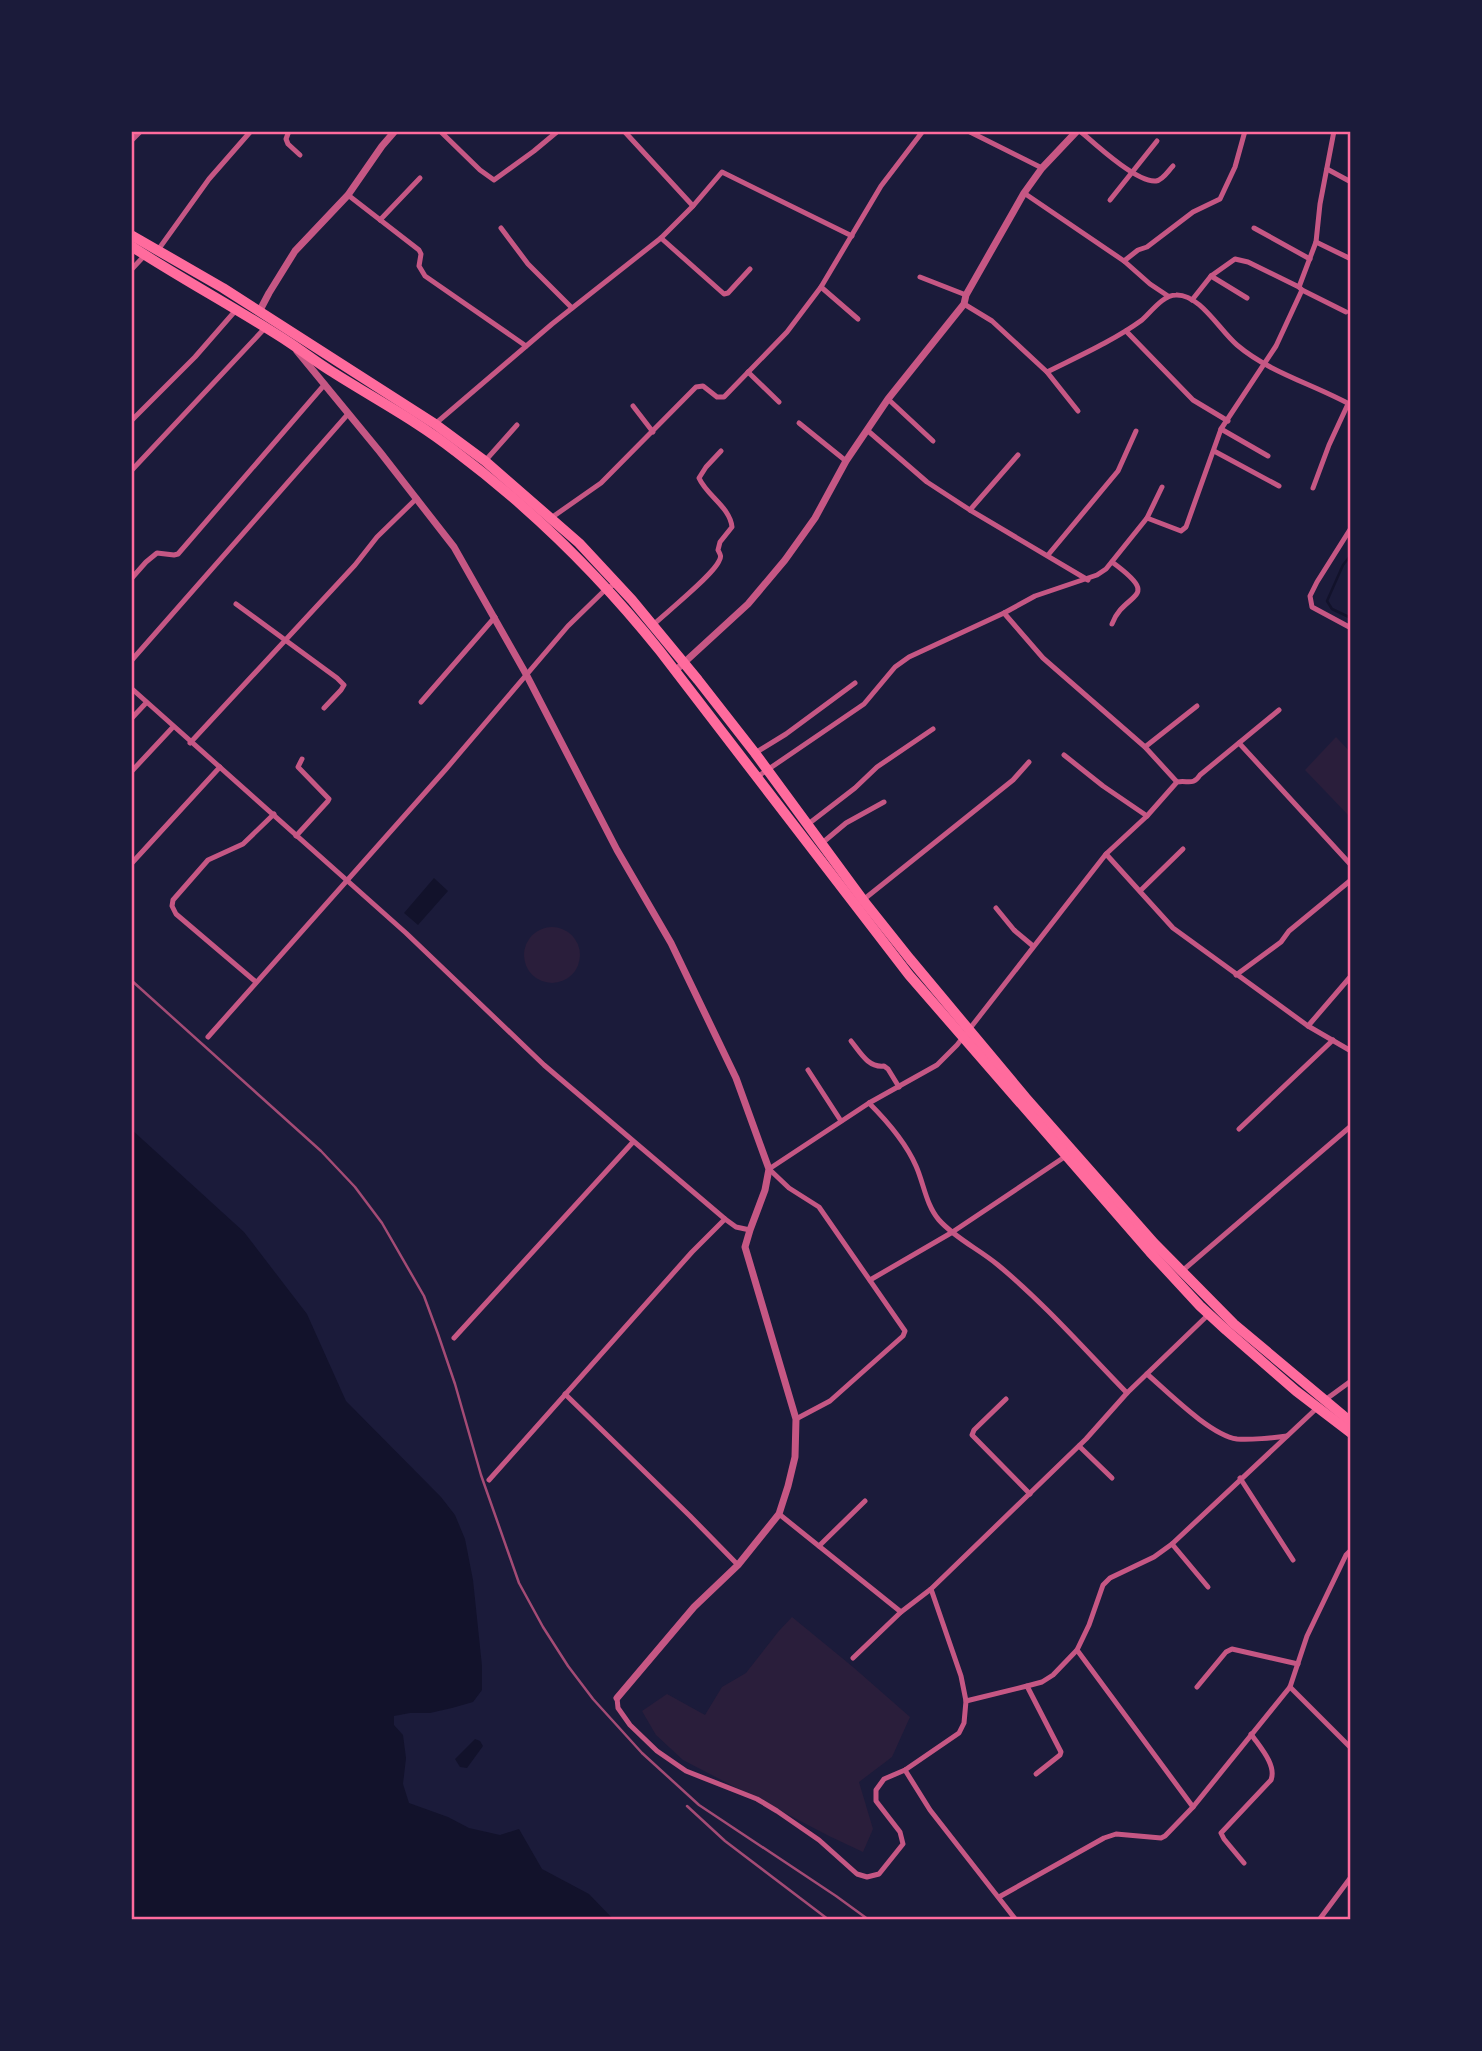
<svg xmlns="http://www.w3.org/2000/svg" width="1482" height="2051" font-family="'Fira Sans Condensed',sans-serif">
	<rect width="100%" height="100%" fill="#1b1b3a"/>
	<g fill="#2a1e3b">
		<path d="M 1336,737 L 1351,753 L 1351,818 L 1305,770 Z"/>
		<circle cx="552" cy="955" r="28"/>
		<path d="M 792,1617 L 853,1667 L 910,1717 L 892,1757 L 859,1782 L 873,1829 L 863,1852 L 829,1836 L 683,1760 L 656,1735 L 642,1711 L 667,1694 L 705,1715 L 722,1687 L 746,1673 L 778,1632 Z"/>
	</g>
	<g fill="#12122b">
		<path d="M 434,878 L 448,891 L 418,925 L 404,913 Z"/>
		<path d="M 131,1129 L 244,1232 L 307,1314 L 346,1401 L 441,1497 L 455,1515 L 465,1539 L 473,1580 L 482,1666 L 482,1690 L 473,1702 L 452,1708 L 430,1713 L 410,1713 L 394,1716 L 394,1725 L 403,1735 L 406,1758 L 403,1784 L 409,1803 L 448,1817 L 469,1828 L 500,1835 L 519,1829 L 542,1869 L 589,1894 L 614,1920 L 131,1920 Z"/>
		<path d="M 475,1739 L 480,1741 L 483,1746 L 467,1768 L 460,1767 L 455,1759 Z"/>
	</g>
	<g fill="none" stroke-linecap="round" stroke-linejoin="round">
		<path stroke="#12122b" stroke-width="2.5" d="M 1351,555 L 1343,565 L 1327,601 L 1332,609 L 1351,618"/>
		<g stroke="#c65784" stroke-width="5">
			<path d="M 289,131 L 286,139 L 288,144 L 300,155"/>
			<path d="M 440,131 L 480,170 L 494,180 L 534,151 L 558,131"/>
			<path d="M 624,131 L 693,206"/>
			<path d="M 968,131 L 1042,168"/>
			<path d="M 1080,131 C 1095,144 1137,183 1156,181 C 1163,180 1168,171 1173,166"/>
			<path d="M 131,141 L 141,131"/>
			<path d="M 1327,169 L 1351,182"/>
			<path d="M 1024,193 L 1124,261 L 1150,284 L 1168,296"/>
			<path d="M 348,195 L 419,250 L 421,254 L 419,266 L 425,276 L 526,346"/>
			<path d="M 1110,200 L 1157,141"/>
			<path d="M 380,220 L 420,178"/>
			<path d="M 501,228 L 528,264 L 572,308"/>
			<path d="M 1254,228 L 1310,259"/>
			<path d="M 661,238 L 724,294 L 728,293 L 750,269"/>
			<path d="M 1316,242 L 1351,259"/>
			<path d="M 158,250 L 209,179 L 251,131"/>
			<path d="M 1124,261 L 1138,250 L 1147,247 L 1193,212 L 1220,199 L 1235,167 L 1245,131"/>
			<path d="M 131,270 L 145,255"/>
			<path d="M 1211,276 L 1247,298"/>
			<path d="M 920,277 L 966,295"/>
			<path d="M 821,287 L 858,319"/>
			<path d="M 1302,290 L 1346,312"/>
			<path d="M 1192,300 L 1211,276 L 1235,259 L 1248,262 L 1299,287"/>
			<path d="M 964,304 L 992,321 L 1047,372 C 1079,356 1113,341 1142,320 C 1151,312 1163,295 1176,295 C 1200,294 1220,331 1237,345 C 1270,373 1313,384 1351,405"/>
			<path d="M 1126,331 L 1193,400 L 1228,421"/>
			<path d="M 748,372 L 779,402"/>
			<path d="M 1047,372 L 1078,411"/>
			<path d="M 888,399 L 933,441"/>
			<path d="M 633,406 L 653,432"/>
			<path d="M 131,421 L 195,357 L 236,310"/>
			<path d="M 799,423 L 846,461"/>
			<path d="M 435,424 L 552,324 L 661,238 L 693,206 L 722,172 L 852,236"/>
			<path d="M 1221,429 L 1268,456"/>
			<path d="M 867,430 L 927,482 L 970,510 L 1088,580"/>
			<path d="M 1214,451 L 1279,486"/>
			<path d="M 485,461 L 517,425"/>
			<path d="M 131,471 L 265,328"/>
			<path d="M 1313,488 L 1329,445 L 1348,404"/>
			<path d="M 970,510 L 1018,455"/>
			<path d="M 551,518 L 601,483 L 696,387 L 703,386 L 717,397 L 724,397 L 787,332 L 821,287 L 881,186 L 923,131"/>
			<path d="M 1147,518 L 1181,531 L 1186,527 L 1221,429 L 1276,346 L 1302,290 L 1299,287 L 1316,242 L 1320,204 L 1334,131"/>
			<path d="M 1351,528 L 1317,582 L 1310,596 L 1312,607 L 1351,628"/>
			<path d="M 1048,555 L 1118,471 L 1136,431"/>
			<path d="M 1112,562 C 1164,600 1124,591 1112,624"/>
			<path d="M 131,579 L 146,562 L 157,553 L 174,555 L 178,554 L 325,384"/>
			<path d="M 236,604 L 337,678 L 344,685 L 341,690 L 324,708"/>
			<path d="M 1004,613 L 1043,658 L 1145,747 L 1177,782"/>
			<path d="M 653,625 C 667,612 713,575 719,561 C 722,556 720,554 718,550 L 720,542 L 732,527 C 730,507 707,496 699,478 L 706,467 L 721,451"/>
			<path d="M 131,661 L 348,414"/>
			<path d="M 131,688 L 406,933 L 544,1065 L 725,1219 L 736,1227 L 750,1230"/>
			<path d="M 421,702 L 495,617"/>
			<path d="M 131,719 L 146,703"/>
			<path d="M 190,743 L 355,565 L 377,537 L 417,498"/>
			<path d="M 1239,743 L 1351,865"/>
			<path d="M 1145,747 L 1197,706"/>
			<path d="M 755,753 L 786,734 L 855,683"/>
			<path d="M 1064,755 L 1103,786 L 1147,816"/>
			<path d="M 131,772 L 173,727"/>
			<path d="M 757,777 L 864,704 L 895,667 L 909,657 L 1004,613 L 1035,596 L 1097,575 L 1106,569 L 1147,518 L 1162,487"/>
			<path d="M 807,825 L 855,788 L 877,767 L 933,729"/>
			<path d="M 296,836 L 328,801 L 329,799 L 298,767 L 302,759"/>
			<path d="M 821,844 L 846,823 L 884,802"/>
			<path d="M 1106,854 L 1173,928 L 1308,1026 L 1351,1051"/>
			<path d="M 131,864 L 220,767"/>
			<path d="M 1140,891 L 1183,849"/>
			<path d="M 863,900 L 1013,780 L 1029,762"/>
			<path d="M 996,908 L 1014,930 L 1033,946"/>
			<path d="M 1236,975 L 1281,942 L 1289,931 L 1351,880"/>
			<path d="M 256,982 L 176,914 L 172,906 L 173,900 L 208,860 L 243,844 L 274,814"/>
			<path d="M 1308,1026 L 1351,976"/>
			<path d="M 208,1037 L 446,769 L 568,626 L 607,588 L 616,584"/>
			<path d="M 851,1041 C 860,1052 868,1068 884,1066 L 888,1069 L 899,1087"/>
			<path d="M 808,1070 L 841,1121"/>
			<path d="M 869,1103 C 887,1121 906,1143 916,1166 C 924,1184 926,1205 939,1220 C 956,1239 979,1249 998,1265 C 1045,1304 1085,1350 1127,1393"/>
			<path d="M 1239,1129 L 1333,1040"/>
			<path d="M 1181,1272 L 1351,1126"/>
			<path d="M 870,1280 L 951,1233 L 1063,1158"/>
			<path d="M 454,1338 L 633,1142"/>
			<path d="M 1147,1374 C 1168,1392 1210,1435 1237,1439 C 1249,1440 1274,1438 1287,1436"/>
			<path d="M 565,1394 L 690,1516 L 738,1565"/>
			<path d="M 1006,1399 L 974,1430 L 972,1435 L 1030,1494"/>
			<path d="M 1325,1400 L 1351,1381"/>
			<path d="M 796,1419 L 830,1401 L 903,1336 L 905,1331 L 819,1207 L 789,1188 L 769,1169 L 869,1103 L 937,1065 L 957,1045 L 1106,854 L 1147,816 L 1177,782 C 1188,780 1193,786 1200,775 L 1279,710"/>
			<path d="M 1079,1446 L 1112,1478"/>
			<path d="M 1240,1478 L 1293,1560"/>
			<path d="M 489,1480 L 692,1252 L 725,1219"/>
			<path d="M 779,1514 L 901,1612"/>
			<path d="M 1172,1544 L 1208,1587"/>
			<path d="M 819,1546 L 865,1501"/>
			<path d="M 1077,1650 L 1193,1807"/>
			<path d="M 853,1658 L 901,1612 L 931,1589 L 1086,1439 L 1127,1393 L 1209,1314"/>
			<path d="M 1027,1686 L 1061,1752 L 1060,1755 L 1036,1774"/>
			<path d="M 1197,1687 L 1226,1652 L 1232,1649 L 1298,1664"/>
			<path d="M 1290,1687 L 1351,1748"/>
			<path d="M 617,1698 L 618,1708 L 630,1725 L 657,1751 L 686,1771 L 757,1799 L 777,1811 L 819,1840 L 857,1874 L 867,1877 L 879,1874 L 903,1844 L 900,1832 L 876,1801 L 876,1790 L 884,1779 L 905,1770 L 959,1733 L 964,1723 L 966,1701 L 961,1676 L 931,1589"/>
			<path d="M 966,1701 L 1027,1686 L 1042,1682 L 1053,1675 L 1077,1650 L 1089,1625 L 1103,1585 L 1110,1578 L 1154,1557 L 1172,1544 L 1317,1408"/>
			<path d="M 905,1770 L 930,1810 L 1016,1920"/>
			<path d="M 1244,1863 L 1224,1839 L 1221,1833 L 1271,1780 C 1277,1765 1259,1746 1251,1734"/>
			<path d="M 999,1897 L 1104,1838 L 1116,1834 L 1161,1838 L 1165,1836 L 1193,1807 L 1290,1687 L 1307,1636 L 1346,1555 L 1351,1550"/>
			<path d="M 1319,1920 L 1351,1877"/>
		</g>
		<g stroke="#c65784" stroke-width="7">
			<path d="M 259,312 L 269,293 L 295,251 L 348,195 L 382,146 L 395,131"/>
			<path d="M 297,351 L 380,452 L 454,547 L 526,674 L 617,850 L 671,943 L 736,1078 L 769,1169 L 765,1190 L 750,1230 L 745,1247 L 796,1419 L 795,1457 L 788,1486 L 779,1514 L 738,1565 L 694,1607 L 617,1698"/>
			<path d="M 675,671 L 748,604 L 785,560 L 815,518 L 846,461 L 888,399 L 964,304 L 966,295 L 1024,193 L 1042,168 L 1077,131"/>
		</g>
		<g stroke="#ff6b9d" stroke-width="10">
			<path d="M 131,235 L 223,288 L 435,424 L 485,461 L 579,543 L 632,600 L 698,680 L 755,753 L 863,900 L 910,959 L 1026,1098 L 1154,1243 L 1234,1324 L 1351,1422"/>
			<path d="M 131,246 C 183,280 238,309 290,343 C 305,353 319,364 334,373 C 375,399 417,421 455,451 C 532,509 600,576 660,651 L 909,975 L 1150,1252 L 1200,1306 L 1226,1330 L 1296,1391 L 1351,1433"/>
		</g>
		<g stroke="#a44b75" stroke-width="2.5">
			<path d="M 131,980 L 321,1151 L 355,1187 L 382,1223 L 424,1296 L 438,1334 L 455,1384 L 481,1475 L 519,1583 L 543,1627 L 568,1666 L 593,1699 L 642,1753 L 699,1805 L 836,1896 L 869,1920"/>
			<path d="M 687,1806 L 725,1841 L 829,1920"/>
		</g>
	</g>
	<rect width="1482" height="2051" fill="none" stroke="#1b1b3a" stroke-width="266"/>
	<rect x="133" y="133" width="1216" height="1785" fill="none" stroke="#ff6b9d" stroke-width="2.5"/>
</svg>
